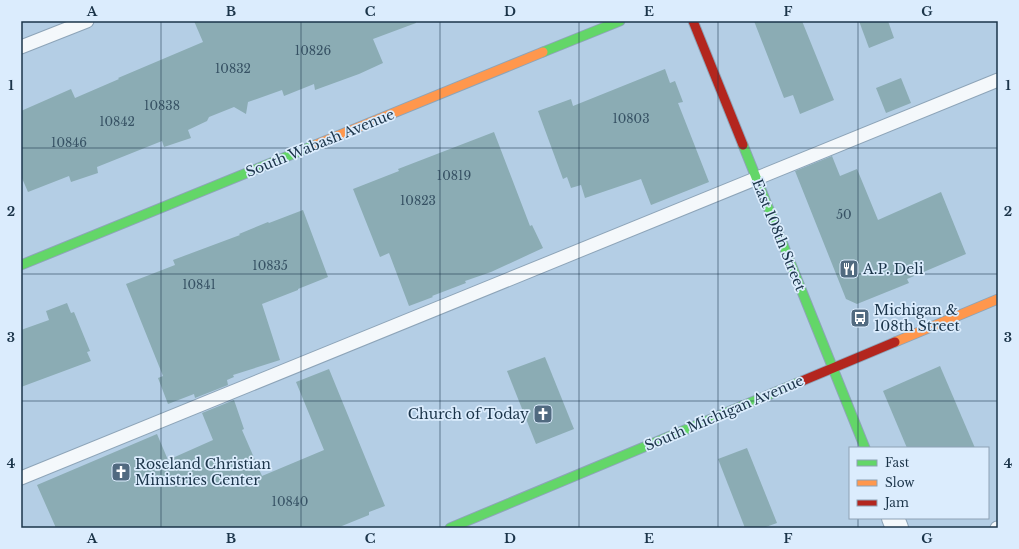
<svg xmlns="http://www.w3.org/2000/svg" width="1019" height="549" font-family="'Libre Baskerville',serif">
	<rect width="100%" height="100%" fill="#b4cee5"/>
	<g fill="#8bacb4">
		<path d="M 194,21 L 416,21 L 416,23 L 373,39 L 383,63 L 359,74 L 315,90 L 314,84 L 284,96 L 282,90 L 248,102 L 246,114 L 234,107 L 209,117 L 207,121 L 188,130 L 191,138 L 164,147 L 162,141 L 97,167 L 98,173 L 71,182 L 69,176 L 28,192 L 21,176 L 21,111 L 71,89 L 75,98 L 119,79 L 118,78 L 203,42 Z"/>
		<path d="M 754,21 L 802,21 L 834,100 L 800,114 L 793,95 L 784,98 Z"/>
		<path d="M 859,21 L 888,21 L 894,38 L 869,48 Z"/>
		<path d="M 665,69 L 670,83 L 675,81 L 683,102 L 678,103 L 709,182 L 651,205 L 641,179 L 585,198 L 581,185 L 571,188 L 567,177 L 563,179 L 538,111 L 571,99 L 573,106 Z"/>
		<path d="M 901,78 L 911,103 L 886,113 L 876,88 Z"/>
		<path d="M 494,132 L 530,226 L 532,225 L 543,248 L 491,272 L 465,281 L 466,283 L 432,296 L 433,297 L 409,306 L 389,253 L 380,257 L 353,189 L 399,171 L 398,169 Z"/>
		<path d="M 832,156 L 840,176 L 857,169 L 878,220 L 941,192 L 966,254 L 907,279 L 909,283 L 857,304 L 846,299 L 795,171 Z"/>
		<path d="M 303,210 L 328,277 L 298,289 L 298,290 L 262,304 L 280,360 L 233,375 L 234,377 L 227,380 L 228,385 L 195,398 L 194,394 L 168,404 L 158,378 L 163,376 L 126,284 L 175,265 L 173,260 L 240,235 L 239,234 L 268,222 L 269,223 Z"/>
		<path d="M 67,303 L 71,313 L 74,312 L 90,351 L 87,352 L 91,361 L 21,387 L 21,330 L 49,320 L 46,311 Z"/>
		<path d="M 545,357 L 574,429 L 536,444 L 507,371 Z"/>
		<path d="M 940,366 L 975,448 L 907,448 L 883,391 Z"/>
		<path d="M 329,369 L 385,506 L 369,512 L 369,515 L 337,528 L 56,528 L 37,485 L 157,434 L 168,460 L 213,440 L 202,413 L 234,400 L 244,429 L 242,430 L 262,476 L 324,450 L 296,382 Z"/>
		<path d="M 747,448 L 777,523 L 763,528 L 745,528 L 718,459 Z"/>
	</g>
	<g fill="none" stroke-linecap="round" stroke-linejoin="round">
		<g stroke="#8da4b8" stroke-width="15">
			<g id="lane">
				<path d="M 21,47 L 87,21"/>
				<path d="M 21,478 L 998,80"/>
				<path d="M 997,528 L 998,528"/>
			</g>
		</g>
		<g stroke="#8da4b8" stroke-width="24">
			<path id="street" d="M 893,518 L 897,528"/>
		</g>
		<g stroke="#8da4b8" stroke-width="11">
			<g id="fast">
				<path d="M 543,52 L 620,21"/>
				<path d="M 743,145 L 865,448"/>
				<path d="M 21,265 L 315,145"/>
				<path d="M 450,528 L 802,381"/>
			</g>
		</g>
		<g stroke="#8da4b8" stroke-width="11">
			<g id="slow">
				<path d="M 315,145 L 543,52"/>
				<path d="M 895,342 L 998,299"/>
			</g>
		</g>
		<g stroke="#8da4b8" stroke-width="11">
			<g id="jam">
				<path d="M 693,21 L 743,145"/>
				<path d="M 802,381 L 895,342"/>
			</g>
		</g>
		<use href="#lane" stroke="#f4f8fb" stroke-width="13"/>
		<use href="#street" stroke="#f4f8fb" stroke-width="22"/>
		<use href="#fast" stroke="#63d668" stroke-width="9"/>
		<use href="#slow" stroke="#ff974d" stroke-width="9"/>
		<use href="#jam" stroke="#b3261e" stroke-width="9"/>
	</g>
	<path fill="none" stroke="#1b3449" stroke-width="1" stroke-opacity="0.55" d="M 161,21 L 161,528M 301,21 L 301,528M 440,21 L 440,528M 579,21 L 579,528M 718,21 L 718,528M 858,21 L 858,448M 21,148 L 998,148M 21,274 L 998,274M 21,401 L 998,401M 858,518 L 858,528"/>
	<defs>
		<g id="restaurant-square" transform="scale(1)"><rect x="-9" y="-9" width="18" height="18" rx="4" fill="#516a80" stroke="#dbecfd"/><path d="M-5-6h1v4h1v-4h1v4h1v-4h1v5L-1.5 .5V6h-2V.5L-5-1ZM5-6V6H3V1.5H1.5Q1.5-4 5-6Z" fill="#fff"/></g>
		<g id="bus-square" transform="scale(1)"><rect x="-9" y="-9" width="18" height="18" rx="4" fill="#516a80" stroke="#dbecfd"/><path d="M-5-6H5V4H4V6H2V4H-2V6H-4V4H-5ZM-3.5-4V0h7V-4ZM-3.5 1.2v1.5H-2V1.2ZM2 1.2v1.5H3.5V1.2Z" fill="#fff"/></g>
		<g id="church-square" transform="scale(1)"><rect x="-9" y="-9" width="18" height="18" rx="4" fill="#516a80" stroke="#dbecfd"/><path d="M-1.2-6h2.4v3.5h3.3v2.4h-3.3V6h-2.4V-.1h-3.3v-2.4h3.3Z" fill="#fff"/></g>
	</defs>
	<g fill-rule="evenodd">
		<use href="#restaurant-square" x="849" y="269"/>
		<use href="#bus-square" x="860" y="318"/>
		<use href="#church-square" x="543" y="414"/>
		<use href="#church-square" x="121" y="472"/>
	</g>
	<g text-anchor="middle" stroke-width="3.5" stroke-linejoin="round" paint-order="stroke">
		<g font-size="12" fill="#375264">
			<text x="313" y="55">10826</text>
			<text x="233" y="73">10832</text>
			<text x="162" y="110">10838</text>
			<text x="631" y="123">10803</text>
			<text x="117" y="126">10842</text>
			<text x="69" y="147">10846</text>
			<text x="454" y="180">10819</text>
			<text x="418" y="205">10823</text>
			<text x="844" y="219">50</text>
			<text x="270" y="270">10835</text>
			<text x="199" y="289">10841</text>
			<text x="290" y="506">10840</text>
		</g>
		<g font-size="14" fill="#1b3449" stroke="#dbecfd">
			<text transform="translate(320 143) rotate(-22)" y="5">South Wabash Avenue</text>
			<text transform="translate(779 235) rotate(68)" y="5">East 108th Street</text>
			<text transform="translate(724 413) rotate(-23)" y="5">South Michigan Avenue</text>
		</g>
		<g font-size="14" fill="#1b3449" stroke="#dbecfd" text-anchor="start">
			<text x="863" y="274">A.P. Deli</text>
			<text x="874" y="315">Michigan &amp;<tspan x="874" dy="16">108th Street</tspan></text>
			<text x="529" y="419" text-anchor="end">Church of Today</text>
			<text x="135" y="469">Roseland Christian<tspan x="135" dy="16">Ministries Center</tspan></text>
		</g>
	</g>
	<rect width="1019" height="549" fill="none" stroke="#dbecfd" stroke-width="44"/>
	<rect x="849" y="447" width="140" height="72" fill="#dbecfd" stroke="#8ea2b5"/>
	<rect x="857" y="460" width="20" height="6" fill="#63d668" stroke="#8ea2b5"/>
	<text x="885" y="467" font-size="12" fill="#1b3449">Fast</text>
	<rect x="857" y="480" width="20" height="6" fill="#ff974d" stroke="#8ea2b5"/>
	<text x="885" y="487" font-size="12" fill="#1b3449">Slow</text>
	<rect x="857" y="500" width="20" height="6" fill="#b3261e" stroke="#8ea2b5"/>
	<text x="885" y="507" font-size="12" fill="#1b3449">Jam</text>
	<rect x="22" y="22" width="975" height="505" fill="none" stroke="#1b3449" stroke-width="1.5"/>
	<g font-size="13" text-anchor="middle" font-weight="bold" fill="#1b3449">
		<text x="92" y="16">A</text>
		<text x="231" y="16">B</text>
		<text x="370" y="16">C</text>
		<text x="510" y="16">D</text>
		<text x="649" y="16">E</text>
		<text x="788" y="16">F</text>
		<text x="927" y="16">G</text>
		<text x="11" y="90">1</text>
		<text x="1008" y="90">1</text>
		<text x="11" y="216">2</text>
		<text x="1008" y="216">2</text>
		<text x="11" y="342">3</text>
		<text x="1008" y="342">3</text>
		<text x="11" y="468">4</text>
		<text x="1008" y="468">4</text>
		<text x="92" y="543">A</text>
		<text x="231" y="543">B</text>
		<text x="370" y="543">C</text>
		<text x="510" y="543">D</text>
		<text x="649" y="543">E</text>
		<text x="788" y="543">F</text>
		<text x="927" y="543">G</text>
	</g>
</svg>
